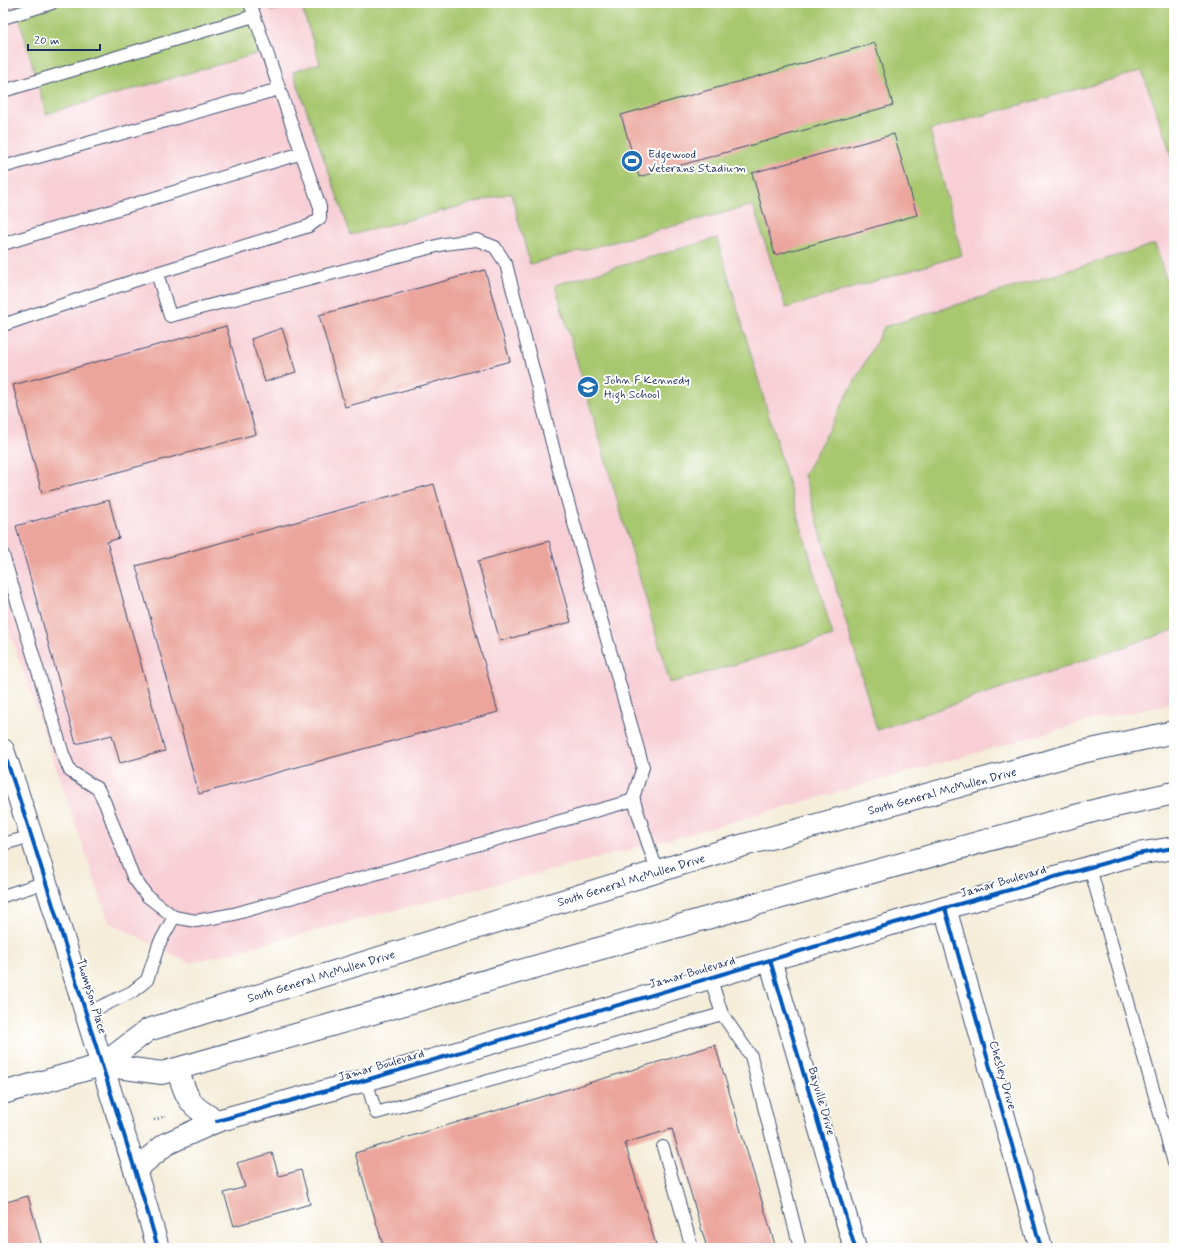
<svg xmlns="http://www.w3.org/2000/svg" width="1177" height="1251" font-family="Mynerve,sans-serif">
	<rect width="100%" height="100%" fill="#fff"/>
	<filter id="ink" filterUnits="userSpaceOnUse"><feTurbulence type="fractalNoise" baseFrequency=".025" numOctaves="2"/><feDisplacementMap in="SourceGraphic" scale="8" xChannelSelector="R" yChannelSelector="G"/><feConvolveMatrix kernelMatrix="1 2 1 2 8 2 1 2 1" color-interpolation-filters="sRGB"/></filter>
	<filter id="wash" filterUnits="userSpaceOnUse"><feTurbulence type="fractalNoise" baseFrequency=".012" numOctaves="4" result="noise"/><feDisplacementMap in="SourceGraphic" scale="16" xChannelSelector="R" yChannelSelector="G"/><feGaussianBlur stdDeviation="0.9" result="paint"/><feColorMatrix in="noise" values="0 0 0 0 0 0 0 0 0 0 0 0 0 0 0 0 0 1.4 0 .05"/><feComposite in="paint" operator="in"/></filter>
	<g filter="url(#wash)">
		<rect width="100%" height="100%" fill="#f5edd9"/>
		<path fill="#f7cfd5" d="M 3,3 L 1119,3 L 1174,162 L 1174,704 L 1100,718 L 672,839 L 190,963 L 109,922 L 3,613 Z"/>
		<g fill="#a8c870" stroke="#627c67">
			<path d="M 15,3 L 256,3 L 270,50 L 46,114 Z"/>
			<path d="M 268,3 L 1174,3 L 1174,162 L 1142,71 L 930,130 L 962,255 L 786,308 L 753,205 L 530,264 L 511,193 L 351,235 L 293,72 L 320,63 L 301,5 L 271,11 Z"/>
			<path d="M 717,238 L 833,636 L 670,683 L 555,285 Z"/>
			<path d="M 1155,244 L 1174,305 L 1174,630 L 877,730 L 804,475 L 884,327 Z"/>
		</g>
		<g id="blocks">
			<g fill="#eba59c">
				<path d="M 875,43 L 893,105 L 639,177 L 621,115 Z"/>
				<path d="M 894,134 L 917,215 L 775,255 L 752,173 Z"/>
				<path d="M 485,270 L 510,361 L 345,407 L 319,315 Z"/>
				<path d="M 226,326 L 256,434 L 42,493 L 13,385 Z"/>
				<path d="M 282,328 L 296,372 L 265,382 L 251,339 Z"/>
				<path d="M 434,484 L 498,712 L 199,794 L 136,566 Z"/>
				<path d="M 109,500 L 119,538 L 107,542 L 165,751 L 120,763 L 112,735 L 76,744 L 16,526 Z"/>
				<path d="M 549,541 L 571,622 L 500,641 L 478,561 Z"/>
				<path d="M 715,1045 L 776,1248 L 707,1248 L 672,1129 L 625,1143 L 657,1248 L 384,1248 L 355,1153 Z"/>
				<path d="M 272,1153 L 279,1176 L 301,1170 L 310,1204 L 234,1226 L 224,1193 L 245,1187 L 237,1163 Z"/>
				<path d="M 28,1196 L 41,1243 L 25,1248 L 3,1248 L 3,1203 Z"/>
			</g>
		</g>
	</g>
	<g filter="url(#ink)">
		<use href="#blocks" fill-opacity="0" stroke="#3c4c70" stroke-width="1"/>
		<g fill="none" stroke-linecap="round" stroke-linejoin="round">
			<g stroke="#3c4c70" stroke-width="14">
				<g id="service">
					<path d="M 250,3 L 320,207 L 320,218 L 309,226 L 157,273 L 170,316 L 444,244 L 477,240 L 495,247 L 506,264 L 560,474 L 643,767 L 633,798 L 657,871"/>
					<path d="M 3,18 L 52,3"/>
					<path d="M 3,91 L 254,16"/>
					<path d="M 3,167 L 279,89"/>
					<path d="M 3,244 L 302,153"/>
					<path d="M 3,325 L 157,273"/>
					<path d="M 3,555 L 63,754 L 70,771 L 98,789 L 105,803 L 133,877 L 147,896 L 174,917"/>
					<path d="M 3,844 L 32,836"/>
					<path d="M 1090,868 L 1174,1163"/>
					<path d="M 3,896 L 46,882"/>
					<path d="M 710,977 L 722,1014"/>
					<path d="M 87,1013 L 132,992 L 147,980 L 159,944 L 174,917 L 196,921 L 234,914 L 634,800"/>
					<path d="M 366,1080 L 376,1113 L 722,1014 L 751,1056 L 800,1248"/>
					<path d="M 663,1147 L 692,1248"/>
				</g>
			</g>
			<g stroke="#3c4c70" stroke-width="24">
				<g id="minor">
					<path d="M 945,908 L 1041,1248"/>
					<path d="M 770,960 L 855,1248"/>
					<path d="M 217,1121 L 366,1080 L 945,908 L 1137,854 L 1174,848"/>
					<path d="M 136,1169 L 166,1144 L 217,1121 C 187,1105 188,1099 177,1069"/>
				</g>
			</g>
			<g stroke="#3c4c70" stroke-width="24">
				<path id="tertiary" d="M 3,750 C 39,854 69,960 102,1065 C 121,1126 141,1186 158,1248"/>
			</g>
			<g stroke="#3c4c70" stroke-width="24">
				<g id="secondary">
					<path d="M 102,1065 L 162,1073 L 742,908 L 1097,810 L 1174,793"/>
					<path d="M 3,1093 L 102,1065 L 148,1030 L 726,850 L 1082,752 L 1174,732"/>
				</g>
			</g>
			<path stroke="#3c4c70" stroke-width="2.5" stroke-dasharray="1 3" stroke-linecap="butt" d="M 154,1120 L 166,1116"/>
			<use href="#service" stroke="#fff" stroke-width="12"/>
			<use href="#minor" stroke="#fff" stroke-width="22"/>
			<use href="#tertiary" stroke="#fff" stroke-width="22"/>
			<use href="#secondary" stroke="#fff" stroke-width="22"/>
			<g stroke="#fff" stroke-width="6">
				<g id="cycleway">
					<path d="M 3,750 C 39,854 69,960 102,1065 C 121,1126 141,1186 158,1248"/>
					<path d="M 945,908 L 1041,1248"/>
					<path d="M 770,960 L 855,1248"/>
					<path d="M 217,1121 L 366,1080 L 945,908 L 1137,854 L 1174,848"/>
				</g>
			</g>
			<use href="#cycleway" stroke="#0057b8" stroke-width="4"/>
		</g>
	</g>
	<defs>
		<g id="stadium-disc" transform="scale(1.15)"><circle r="9.5" fill="#1f6fb2" stroke="#fff"/><path d="M0-5a6.5 5 0 1 0 0 10a6.5 5 0 1 0 0-10ZM-3.5-1.8h7v3.6h-7Z" fill="#fff"/></g>
		<g id="school-disc" transform="scale(1.15)"><circle r="9.5" fill="#1f6fb2" stroke="#fff"/><path d="M0-5L7-2L0 1L-7-2ZM-4 1L0 2.5L4 1V4Q0 6-4 4Z" fill="#fff"/></g>
	</defs>
	<g fill-rule="evenodd">
		<use href="#stadium-disc" x="632" y="161"/>
		<use href="#school-disc" x="588" y="387"/>
	</g>
	<g text-anchor="middle" stroke-width="4" stroke-linejoin="round" paint-order="stroke">
		<g font-size="12" fill="#1b2f5e" stroke="#fff" text-anchor="start">
			<text x="648" y="158">Edgewood<tspan x="648" dy="14">Veterans Stadium</tspan></text>
			<text x="604" y="384">John F Kennedy<tspan x="604" dy="14">High School</tspan></text>
		</g>
		<g font-size="12" fill="#1b2f5e" stroke="#fff">
			<text transform="translate(942 791) rotate(-15)" y="4">South General McMullen Drive</text>
			<text transform="translate(631 880) rotate(-17)" y="4">South General McMullen Drive</text>
			<text transform="translate(1003 881) rotate(-16)" y="4">Jamar Boulevard</text>
			<text transform="translate(692 972) rotate(-16)" y="4">Jamar Boulevard</text>
			<text transform="translate(321 976) rotate(-17)" y="4">South General McMullen Drive</text>
			<text transform="translate(92 996) rotate(73)" y="4">Thompson Place</text>
			<text transform="translate(381 1065) rotate(-16)" y="4">Jamar Boulevard</text>
			<text transform="translate(1003 1075) rotate(74)" y="4">Chesley Drive</text>
			<text transform="translate(822 1101) rotate(74)" y="4">Bayville Drive</text>
		</g>
	</g>
	<rect width="1177" height="1251" fill="none" stroke="#fff" stroke-width="16"/>
	<path d="M28 44v6h72v-6" fill="none" stroke="#1b2f5e" stroke-width="2"/>
	<text x="34" y="44" font-size="12" fill="#1b2f5e" stroke="#ffffff" stroke-width="3" paint-order="stroke">20 m</text>
</svg>
